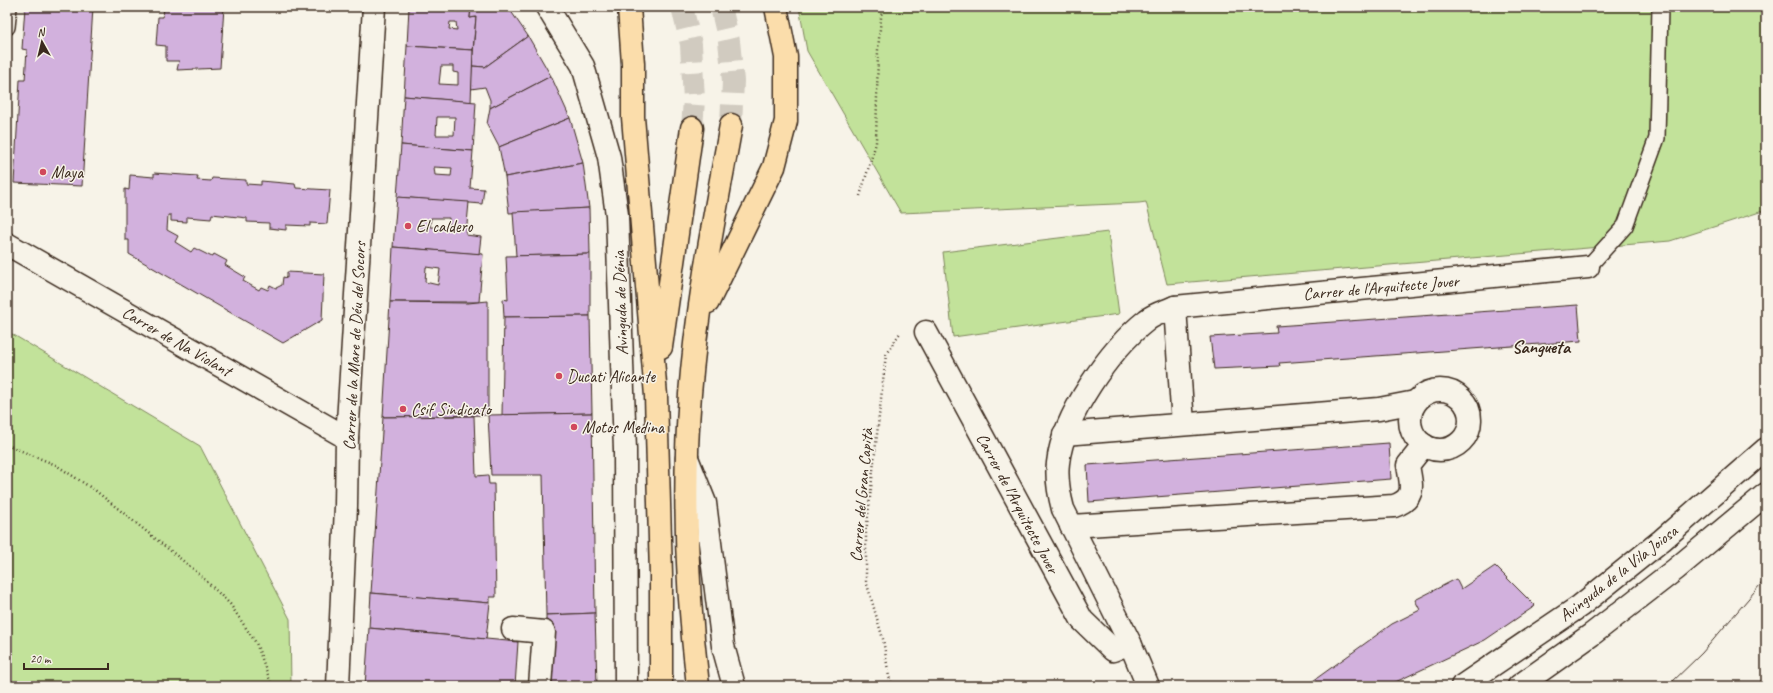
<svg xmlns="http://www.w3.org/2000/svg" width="1773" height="693" font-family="Caveat,sans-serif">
	<rect width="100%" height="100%" fill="#f7f3e8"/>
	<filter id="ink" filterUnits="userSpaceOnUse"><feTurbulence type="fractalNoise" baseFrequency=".025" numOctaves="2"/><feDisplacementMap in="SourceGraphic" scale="8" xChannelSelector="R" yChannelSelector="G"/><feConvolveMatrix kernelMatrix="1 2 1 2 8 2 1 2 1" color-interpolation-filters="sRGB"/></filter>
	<g filter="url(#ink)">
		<g fill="#c2e29a" stroke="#7e865c">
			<path d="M 799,7 L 1766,7 L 1766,210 L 1670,241 L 1167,284 L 1146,202 L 1139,203 L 901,213 L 807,51 Z"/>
			<path d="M 1108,232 L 1119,314 L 953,337 L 943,252 Z"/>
			<path d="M 7,331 L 200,446 L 290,619 L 291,686 L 7,686 Z"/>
		</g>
		<path fill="#7dcbdc" stroke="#638b90" d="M 267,7 L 310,7 L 310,10 Z"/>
		<g fill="#d2b1dd" stroke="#3b2a1e" fill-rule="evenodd">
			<path d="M 25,7 L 52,9 L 52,7 L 93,7 L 82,186 L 14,183 L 20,80 L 25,80 L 27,50 L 22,49 Z"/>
			<path d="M 164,7 L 224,7 L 220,68 L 177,70 L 179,61 L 166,61 L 166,46 L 156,45 L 158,17 L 163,17 Z"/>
			<path d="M 409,7 L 471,7 L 470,18 L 476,17 L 473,50 L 407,46 ZM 450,22 L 456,22 L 457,30 L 449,29 Z"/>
			<path d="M 471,7 L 508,7 L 528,36 L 485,67 L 472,66 L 476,17 L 470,18 Z"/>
			<path d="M 528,36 L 551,76 L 490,108 L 490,100 L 485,87 L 471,89 L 472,66 L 485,67 Z"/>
			<path d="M 407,46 L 473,50 L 471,102 L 404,96 ZM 441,66 L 453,66 L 453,72 L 458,73 L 458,85 L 439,84 Z"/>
			<path d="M 551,76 L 570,118 L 499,147 L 487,124 L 490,108 Z"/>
			<path d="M 404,96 L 476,102 L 473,151 L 401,145 ZM 437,117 L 455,117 L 454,135 L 436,135 Z"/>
			<path d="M 570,118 L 583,163 L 505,177 L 499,147 Z"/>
			<path d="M 401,145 L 473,151 L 470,188 L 484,189 L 482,204 L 397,197 ZM 434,167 L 452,168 L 451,176 L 435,175 Z"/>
			<path d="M 583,163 L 589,208 L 509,213 L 505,177 Z"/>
			<path d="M 154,173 L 198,176 L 197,180 L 211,181 L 212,178 L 246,180 L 246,184 L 261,185 L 261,181 L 295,184 L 296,188 L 330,190 L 327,224 L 310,223 L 310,226 L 286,225 L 286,230 L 269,228 L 269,223 L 247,222 L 247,218 L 212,214 L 211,219 L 187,217 L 187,222 L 171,221 L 171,215 L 168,215 L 167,230 L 178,236 L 175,242 L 191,252 L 194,248 L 212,257 L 214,254 L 227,261 L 225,265 L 245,277 L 243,281 L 259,290 L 261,287 L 268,290 L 270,285 L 276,288 L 282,285 L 283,277 L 287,278 L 287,272 L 324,274 L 322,320 L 283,343 L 129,254 L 129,240 L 125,240 L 125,189 L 129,190 L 130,175 L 154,177 Z"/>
			<path d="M 397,197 L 469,202 L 466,235 L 481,237 L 479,254 L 393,247 ZM 431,218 L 449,218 L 449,228 L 430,227 Z"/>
			<path d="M 589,208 L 590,254 L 516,256 L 513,212 Z"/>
			<path d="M 393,247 L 483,254 L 479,302 L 390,302 ZM 426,267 L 440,269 L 438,285 L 425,282 Z"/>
			<path d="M 590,254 L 590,316 L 504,317 L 503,299 L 508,300 L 506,256 Z"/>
			<path d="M 488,301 L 488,415 L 383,417 L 390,302 L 468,303 Z"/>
			<path d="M 1578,305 L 1581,341 L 1279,363 L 1280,366 L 1214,369 L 1210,337 L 1277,333 L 1276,326 Z"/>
			<path d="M 590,316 L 592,413 L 502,415 L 504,317 Z"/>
			<path d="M 592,413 L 595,613 L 546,615 L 543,475 L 491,475 L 488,415 Z"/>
			<path d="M 474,416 L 476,476 L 488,475 L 489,484 L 494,484 L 496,597 L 490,597 L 490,603 L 371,593 L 383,417 Z"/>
			<path d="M 1389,443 L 1391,479 L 1089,502 L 1087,465 Z"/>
			<path d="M 1495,566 L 1535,606 L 1485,640 L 1387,686 L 1306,686 L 1392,624 L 1420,610 L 1415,600 L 1456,579 L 1461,589 Z"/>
			<path d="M 371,593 L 490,603 L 486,639 L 369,628 Z"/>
			<path d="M 595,613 L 597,686 L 547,686 L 546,615 Z"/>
			<path d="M 369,628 L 518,642 L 515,686 L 365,686 Z"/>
		</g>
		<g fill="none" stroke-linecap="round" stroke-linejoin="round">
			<g stroke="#d1cbc0" stroke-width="22" stroke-dasharray="22 11" stroke-linecap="butt">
				<path d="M 682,7 L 691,44 L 694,100 L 692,128"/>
				<path d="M 721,7 L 729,41 L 733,81 L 731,125"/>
			</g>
			<g stroke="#3b2a1e" stroke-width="18">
				<g id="service">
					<path d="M 7,27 L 9,7"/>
					<path d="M 1588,267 L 1625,226 L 1657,138 L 1660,7"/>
				</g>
			</g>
			<g stroke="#3b2a1e" stroke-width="25">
				<g id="minor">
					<path d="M 547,7 L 583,66 L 609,157 L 617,215 L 625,450 L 626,686"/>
					<path d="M 7,244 L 347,438"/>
					<path d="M 1175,307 L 1183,424"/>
					<path d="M 926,332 L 1082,620 L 1113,650 L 1130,643"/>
					<circle cx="1440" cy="420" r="30"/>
					<path d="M 1064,434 L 1379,409 L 1415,402"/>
					<path d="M 1071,526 L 1394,506 C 1417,498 1411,485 1408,465 L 1424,445"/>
					<path d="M 513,629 L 544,632 L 540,686"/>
					<path d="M 338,686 L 346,506 L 347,438 L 374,7"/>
					<path d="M 1148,686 L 1130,643 L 1063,509 C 1059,494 1056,479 1058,463 C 1063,416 1110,349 1147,320 C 1154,314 1166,311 1175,307 L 1588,267"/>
				</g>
			</g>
			<g stroke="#3b2a1e" stroke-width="25">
				<g id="secondary">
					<path d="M 687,458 L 705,503 L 723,646 L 734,686"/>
					<path d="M 1462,686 L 1580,606 L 1662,540 L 1766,449"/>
					<path d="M 1519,686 L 1591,635 L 1676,569 L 1766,494"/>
				</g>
			</g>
			<g stroke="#3b2a1e" stroke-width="25">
				<g id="primary">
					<path d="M 629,7 L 633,64 L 633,117 L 656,396 L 661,575 L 661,686"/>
					<path d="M 708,302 L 774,167 L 786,121 L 786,57 L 776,7"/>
					<path d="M 661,347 L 692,128"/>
					<path d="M 698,686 C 687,592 683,487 690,394 C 697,303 715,214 731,125"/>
				</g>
			</g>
			<g stroke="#3b2a1e" stroke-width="2.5" stroke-dasharray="1 3" stroke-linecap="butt">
				<path d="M 860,196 L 876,143 L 878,50 L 882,7"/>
				<path d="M 7,445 L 56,465 L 96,491 L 197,572 L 230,604 L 256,643 L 272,686"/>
				<path d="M 893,686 L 889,677 L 883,639 L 866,581 L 866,533 L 886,354 L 900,333"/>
			</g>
			<use href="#service" stroke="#f7f3e8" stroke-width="15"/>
			<use href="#minor" stroke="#f7f3e8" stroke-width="22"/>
			<use href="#secondary" stroke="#f7f3e8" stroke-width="22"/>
			<use href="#primary" stroke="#fbddab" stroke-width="22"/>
			<path stroke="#3b2a1e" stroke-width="1" d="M 1668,686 L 1702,653 L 1766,578"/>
		</g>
	</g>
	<g fill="#d1495b" stroke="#f7f3e8" stroke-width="1.5">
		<circle cx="43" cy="172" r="4"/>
		<circle cx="408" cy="226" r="4"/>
		<circle cx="559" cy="376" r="4"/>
		<circle cx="403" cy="409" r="4"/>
		<circle cx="574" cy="427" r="4"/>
	</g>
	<g text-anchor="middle" stroke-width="3" stroke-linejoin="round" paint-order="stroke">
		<g font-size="17" fill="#3b2a1e" stroke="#f7f3e8" text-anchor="start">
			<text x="51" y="178">Maya</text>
			<text x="416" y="232">El caldero</text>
			<text x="567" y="382">Ducati Alicante</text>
			<text x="411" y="415">Csif Sindicato</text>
			<text x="582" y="433">Motos Medina</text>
		</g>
		<g font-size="17" fill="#3b2a1e" stroke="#f7f3e8">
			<text transform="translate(1381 287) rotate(-5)" y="6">Carrer de l'Arquitecte Jover</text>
			<text transform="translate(620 303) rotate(-92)" y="6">Avinguda de Dénia</text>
			<text transform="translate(177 341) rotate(30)" y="6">Carrer de Na Violant</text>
			<text transform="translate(354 346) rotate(-87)" y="6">Carrer de la Mare de Déu del Socors</text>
			<text transform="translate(861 495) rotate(-85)" y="6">Carrer del Gran Capità</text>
			<text transform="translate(1018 503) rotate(62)" y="6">Carrer de l'Arquitecte Jover</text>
			<text transform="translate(1618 573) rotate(-38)" y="6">Avinguda de la Vila Joiosa</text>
		</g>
		<g font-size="18" font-weight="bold" fill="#3b2a1e" stroke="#f7f3e8">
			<text x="1541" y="353">Sangueta</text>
		</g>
	</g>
	<rect width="1773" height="693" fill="none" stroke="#f7f3e8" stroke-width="24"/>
	<rect x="12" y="12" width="1749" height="669" fill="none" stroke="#3b2a1e" stroke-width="1.5" filter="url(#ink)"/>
	<g transform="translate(42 42) rotate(352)" stroke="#f7f3e8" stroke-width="3" paint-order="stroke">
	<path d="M0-3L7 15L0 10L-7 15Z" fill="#3b2a1e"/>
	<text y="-6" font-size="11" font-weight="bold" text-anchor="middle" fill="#3b2a1e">N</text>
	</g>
	<path d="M24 663v6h84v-6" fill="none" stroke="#3b2a1e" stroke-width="2"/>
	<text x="30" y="663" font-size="12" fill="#3b2a1e" stroke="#f7f3e8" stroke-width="3" paint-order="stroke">20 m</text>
</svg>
